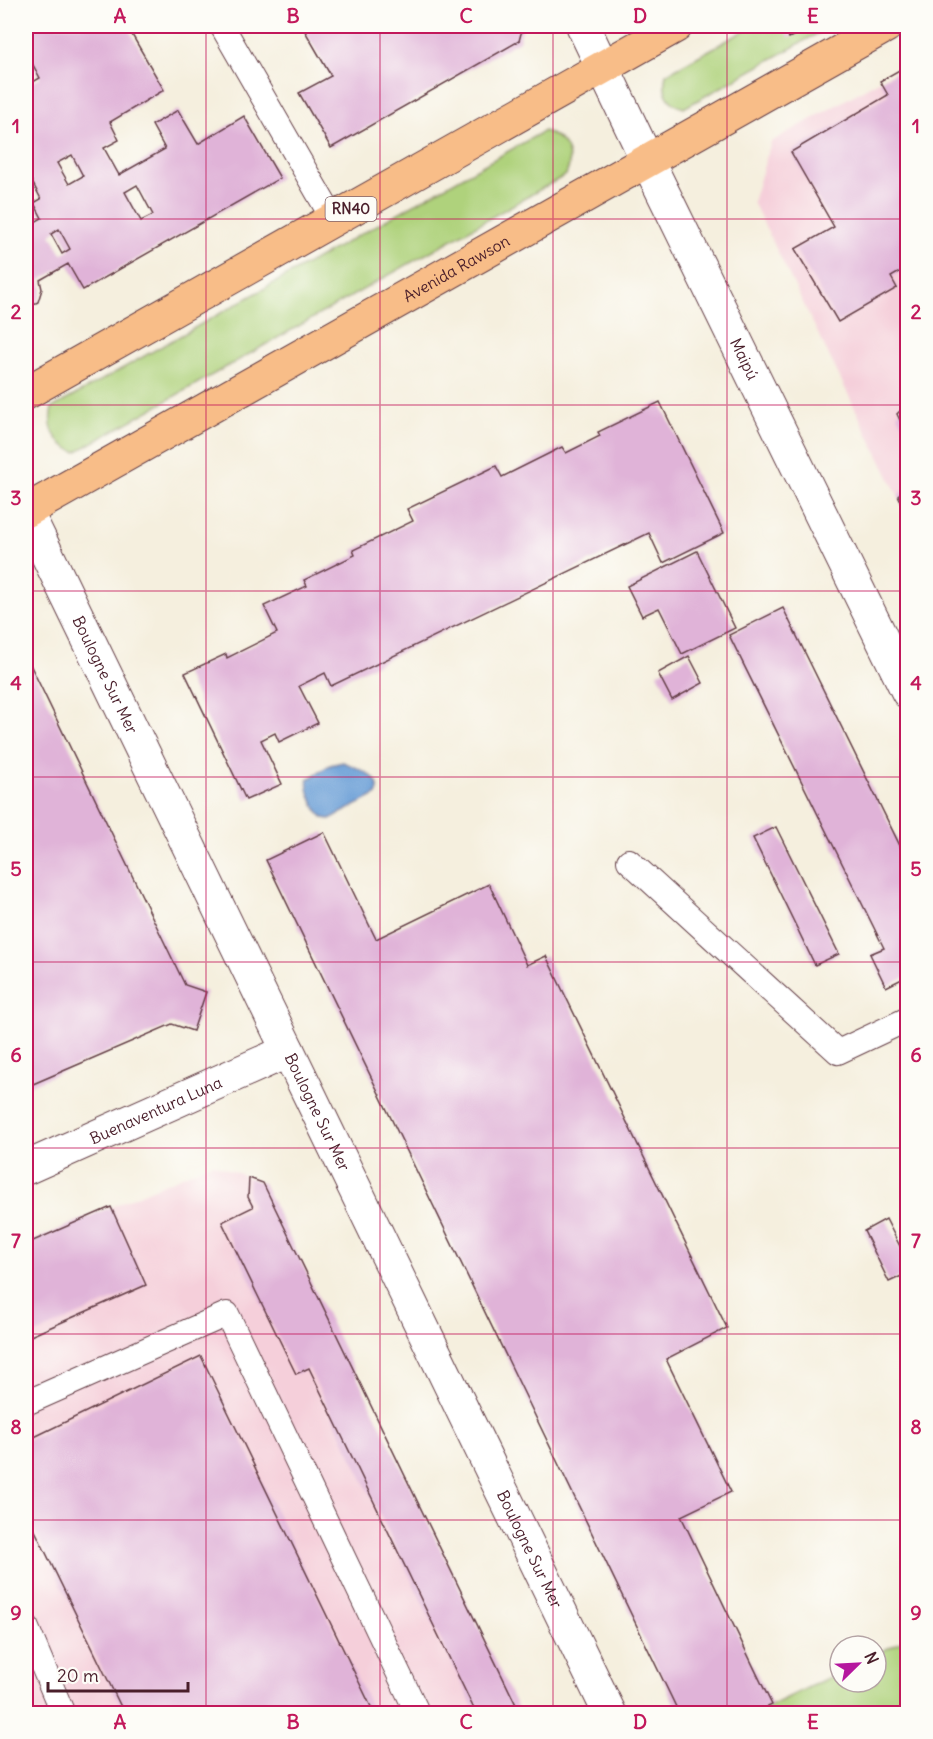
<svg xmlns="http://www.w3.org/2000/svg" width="933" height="1739" font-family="Delius,sans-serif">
	<rect width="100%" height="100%" fill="#fdfcf7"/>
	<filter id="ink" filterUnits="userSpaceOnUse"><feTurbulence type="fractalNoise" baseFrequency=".0167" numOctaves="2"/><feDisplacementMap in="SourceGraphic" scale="12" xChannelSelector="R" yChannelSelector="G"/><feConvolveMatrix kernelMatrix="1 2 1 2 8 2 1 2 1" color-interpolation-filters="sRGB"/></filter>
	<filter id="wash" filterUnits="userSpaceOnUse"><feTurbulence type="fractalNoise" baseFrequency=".008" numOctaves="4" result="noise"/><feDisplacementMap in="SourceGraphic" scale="24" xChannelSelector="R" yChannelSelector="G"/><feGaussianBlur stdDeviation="1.35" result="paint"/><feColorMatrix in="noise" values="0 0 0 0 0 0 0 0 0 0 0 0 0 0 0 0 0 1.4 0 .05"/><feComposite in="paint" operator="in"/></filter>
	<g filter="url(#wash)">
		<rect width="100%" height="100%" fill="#f5efde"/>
		<g fill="#f5cfda">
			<path d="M 907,65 L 908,487 L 898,495 L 753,202 L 771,142 Z"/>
			<path d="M 212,1163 L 263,1183 L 520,1713 L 26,1713 L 26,1244 Z"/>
		</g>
		<g fill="#afd27b" stroke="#7c7853" stroke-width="1.5">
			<path d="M 753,26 L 831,26 L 684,108 C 667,103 662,91 666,74 Z"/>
			<path d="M 544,131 C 564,137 575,155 566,175 L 76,452 C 56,444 47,429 52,408 Z"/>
			<path d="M 907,1639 L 907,1713 L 756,1713 L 840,1672 L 840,1682 L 876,1682 L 876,1654 Z"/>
		</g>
		<path fill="#6b9fd7" stroke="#5a5f81" stroke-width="1.5" d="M 343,762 C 358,768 386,778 376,795 L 330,819 L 323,818 C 316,810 305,790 308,779 L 330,765 Z"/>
		<g id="blocks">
			<g fill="#e0b3d8" fill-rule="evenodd">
				<path d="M 26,26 L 127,26 L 164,90 L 110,122 L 119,140 L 104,148 L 119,175 L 165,149 L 152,125 L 178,110 L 198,144 L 244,116 L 280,178 L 83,290 L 68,264 L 40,280 L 42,289 L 38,302 L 26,308 L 26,221 L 28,226 L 42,218 L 34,203 L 41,199 L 30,178 L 26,181 L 26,86 L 40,78 L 26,52 ZM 72,155 L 83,176 L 69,184 L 57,163 ZM 137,185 L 153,215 L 141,221 L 125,192 ZM 59,229 L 70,249 L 62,254 L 51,234 Z"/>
				<path d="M 302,26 L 523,26 L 519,41 L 331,148 L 299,93 L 331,76 Z"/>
				<path d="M 782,26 L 812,26 L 789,38 Z"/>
				<path d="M 908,65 L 908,267 L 891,277 L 897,288 L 838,322 L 795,249 L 834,227 L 791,152 L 888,95 L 880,81 Z"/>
				<path d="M 660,402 L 724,533 L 663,563 L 649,533 L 331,686 L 325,673 L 299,686 L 318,723 L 279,742 L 275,733 L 261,740 L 282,784 L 246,800 L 185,673 L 226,654 L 227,658 L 277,633 L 264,606 L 307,586 L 304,580 L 355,555 L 353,550 L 413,521 L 407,509 L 496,466 L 502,477 L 562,447 L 566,453 L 600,436 L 598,432 Z"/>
				<path d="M 908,403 L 908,437 L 897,414 Z"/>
				<path d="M 908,487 L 908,516 L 898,495 Z"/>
				<path d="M 697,551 L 735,628 L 682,654 L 659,608 L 642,616 L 627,586 Z"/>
				<path d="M 783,608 L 908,862 L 908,976 L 886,987 L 870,954 L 884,948 L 729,635 Z"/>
				<path d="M 26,656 L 185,985 L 206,992 L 193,1031 L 172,1024 L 26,1087 Z"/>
				<path d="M 689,656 L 703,683 L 672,700 L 658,673 Z"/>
				<path d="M 776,827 L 839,954 L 815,965 L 753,838 Z"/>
				<path d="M 324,832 L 376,939 L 489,884 L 527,965 L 546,956 L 727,1328 L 666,1359 L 731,1492 L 681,1516 L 772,1705 L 756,1713 L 679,1713 L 266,860 Z"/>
				<path d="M 249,1178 L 263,1183 L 520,1713 L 476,1713 L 309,1368 L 296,1374 L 222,1222 L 253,1207 L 248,1197 Z"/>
				<path d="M 111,1207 L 146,1285 L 26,1338 L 26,1244 Z"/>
				<path d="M 886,1219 L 908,1262 L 908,1273 L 889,1282 L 864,1231 Z"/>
				<path d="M 201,1356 L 374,1713 L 124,1713 L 26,1512 L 26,1441 Z"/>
			</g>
		</g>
	</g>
	<g filter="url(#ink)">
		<use href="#blocks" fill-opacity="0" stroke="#643e46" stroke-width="1.5"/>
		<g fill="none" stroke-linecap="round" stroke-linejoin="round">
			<g stroke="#643e46" stroke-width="26">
				<g id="service">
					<path d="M 222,26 L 333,219"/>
					<path d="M 629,861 L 838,1052 L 908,1019"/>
					<path d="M 26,1403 L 227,1314 L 418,1714"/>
					<path d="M 26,1626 L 63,1714"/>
				</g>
			</g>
			<g stroke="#643e46" stroke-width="35">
				<g id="minor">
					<path id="s1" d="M 583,26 L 647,160 L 908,692"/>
					<path id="s2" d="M 26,511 L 610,1714"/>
					<path id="s3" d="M 26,1168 L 288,1051"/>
				</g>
			</g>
			<g stroke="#643e46" stroke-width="35">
				<g id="primary">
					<path d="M 26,393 L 676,26"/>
					<path id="s4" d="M 26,511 L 886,26"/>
				</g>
			</g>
			<use href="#service" stroke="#fff" stroke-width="24"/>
			<use href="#minor" stroke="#fff" stroke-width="33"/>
			<use href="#primary" stroke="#f8bd88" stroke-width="33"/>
		</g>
	</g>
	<path fill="none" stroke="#c2185b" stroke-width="1.5" stroke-opacity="0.55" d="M 206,26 L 206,1714M 380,26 L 380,1714M 553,26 L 553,1714M 727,26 L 727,1714M 26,219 L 908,219M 26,405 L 908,405M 26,591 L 908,591M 26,777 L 908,777M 26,962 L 908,962M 26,1148 L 908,1148M 26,1334 L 908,1334M 26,1520 L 908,1520"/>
	<g text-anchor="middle" stroke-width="5" stroke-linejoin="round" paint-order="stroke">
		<rect fill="#fdfcf7" stroke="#806168" stroke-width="1.5" x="325.5" y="197" width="51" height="24" rx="4.5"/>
		<g font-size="15" font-weight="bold" fill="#4a1f2b">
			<text x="351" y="214">RN40</text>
		</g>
		<g font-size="16" fill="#4a1f2b" stroke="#fdfcf7">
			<text dy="6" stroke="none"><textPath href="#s4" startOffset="494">Avenida Rawson</textPath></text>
			<text dy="6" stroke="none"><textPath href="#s1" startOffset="370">Maipú</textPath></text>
			<text dy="6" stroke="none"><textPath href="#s2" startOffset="182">Boulogne Sur Mer</textPath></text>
			<text dy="6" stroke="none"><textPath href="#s3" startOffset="142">Buenaventura Luna</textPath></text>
			<text dy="6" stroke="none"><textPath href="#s2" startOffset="668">Boulogne Sur Mer</textPath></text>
			<text dy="6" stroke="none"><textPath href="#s2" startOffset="1154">Boulogne Sur Mer</textPath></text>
		</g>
	</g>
	<rect width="933" height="1739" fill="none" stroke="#fdfcf7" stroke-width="66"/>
	<g transform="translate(858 1664) rotate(66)"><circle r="28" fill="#fdfcf7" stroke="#b5a4a5" stroke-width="1.5"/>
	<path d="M0-4.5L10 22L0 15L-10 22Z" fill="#b5179e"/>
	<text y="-9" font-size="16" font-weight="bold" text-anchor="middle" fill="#4a1f2b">N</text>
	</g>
	<path d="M48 1682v9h140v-9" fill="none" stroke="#4a1f2b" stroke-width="3"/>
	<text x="57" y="1682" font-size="18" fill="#4a1f2b" stroke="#fdfcf7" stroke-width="4.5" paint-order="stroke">20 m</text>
	<rect x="33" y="33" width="867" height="1673" fill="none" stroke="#c2185b" stroke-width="2"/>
	<g font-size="20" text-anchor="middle" font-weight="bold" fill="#c2185b">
		<text x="120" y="23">A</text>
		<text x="293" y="23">B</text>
		<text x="466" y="23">C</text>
		<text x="640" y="23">D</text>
		<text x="813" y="23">E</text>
		<text x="16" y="133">1</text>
		<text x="916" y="133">1</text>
		<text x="16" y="319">2</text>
		<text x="916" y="319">2</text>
		<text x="16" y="505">3</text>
		<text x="916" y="505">3</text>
		<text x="16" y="690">4</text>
		<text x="916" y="690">4</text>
		<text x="16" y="876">5</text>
		<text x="916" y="876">5</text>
		<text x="16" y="1062">6</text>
		<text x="916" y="1062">6</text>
		<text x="16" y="1248">7</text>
		<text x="916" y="1248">7</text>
		<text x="16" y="1434">8</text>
		<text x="916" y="1434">8</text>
		<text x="16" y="1620">9</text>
		<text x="916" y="1620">9</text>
		<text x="120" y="1729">A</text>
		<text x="293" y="1729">B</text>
		<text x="466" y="1729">C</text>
		<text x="640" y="1729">D</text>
		<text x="813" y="1729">E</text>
	</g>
</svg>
